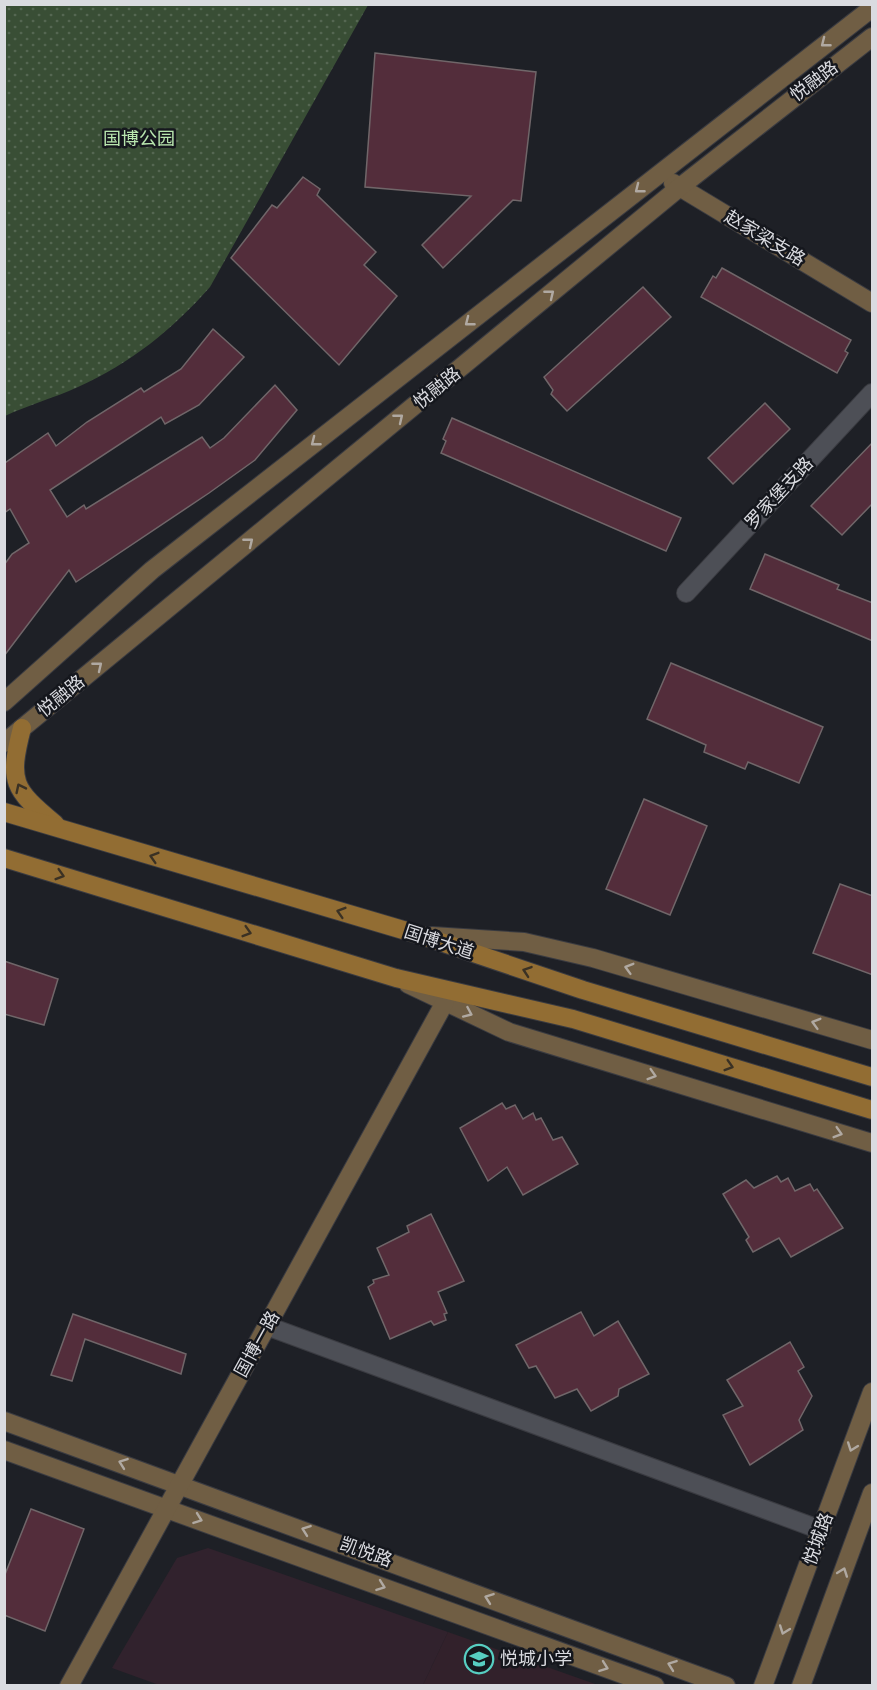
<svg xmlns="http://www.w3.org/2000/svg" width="877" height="1690" font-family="Jost,'Noto Sans SC',sans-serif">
	<defs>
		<pattern id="green-dots" width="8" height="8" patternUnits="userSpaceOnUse" patternTransform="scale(1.5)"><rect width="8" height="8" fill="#394e35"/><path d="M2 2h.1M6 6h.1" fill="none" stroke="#556752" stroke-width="1.8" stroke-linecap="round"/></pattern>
	</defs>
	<rect width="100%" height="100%" fill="#1e2026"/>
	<path fill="#31222d" d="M 208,1548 L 448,1632 L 423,1685 L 159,1685 L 112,1668 L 177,1558 Z"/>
	<path fill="#32212b" d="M 448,1632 L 598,1685 L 423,1685 Z"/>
	<path fill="url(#green-dots)" d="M 5,4 L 368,5 L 210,287 C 173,329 130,364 78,387 C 54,398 28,405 5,416 Z"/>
	<g fill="#532d3b" stroke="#706669" stroke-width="1.5">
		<path d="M 375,53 L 536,72 L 521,201 L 513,200 L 443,268 L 422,245 L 471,196 L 365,187 Z"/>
		<path d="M 303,177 L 320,189 L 317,195 L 376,252 L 364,265 L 397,296 L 339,365 L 231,258 L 272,205 L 277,208 Z"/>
		<path d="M 722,268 L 851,340 L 845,351 L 848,353 L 837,373 L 701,297 L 713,276 L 716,278 Z"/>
		<path d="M 643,287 L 671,317 L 567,411 L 551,394 L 553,390 L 544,377 Z"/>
		<path d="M 213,329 L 244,357 L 199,405 L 165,424 L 161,417 L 50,490 L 67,517 L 84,505 L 86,509 L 202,437 L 210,448 L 224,438 L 275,385 L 297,410 L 255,460 L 209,493 L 76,582 L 69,570 L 4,656 L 4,565 L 12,554 L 29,543 L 10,509 L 4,513 L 5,463 L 48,433 L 56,446 L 87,422 L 141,388 L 144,392 L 181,369 Z"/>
		<path d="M 765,403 L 790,429 L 733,484 L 708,458 Z"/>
		<path d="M 452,418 L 681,518 L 666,551 L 441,453 L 446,441 L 443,439 Z"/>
		<path d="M 873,442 L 873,503 L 842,535 L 811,506 Z"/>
		<path d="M 765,554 L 839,585 L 837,589 L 873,603 L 873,641 L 750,589 Z"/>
		<path d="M 671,663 L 823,727 L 799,783 L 748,762 L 745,769 L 704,752 L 706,745 L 647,719 Z"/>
		<path d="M 644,799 L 707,826 L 670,915 L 606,889 Z"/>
		<path d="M 840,884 L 873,896 L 873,975 L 813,953 Z"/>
		<path d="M 4,961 L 58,979 L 44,1025 L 4,1014 Z"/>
		<path d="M 502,1103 L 506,1109 L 515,1105 L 523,1119 L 533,1113 L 536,1120 L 541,1118 L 553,1140 L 562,1137 L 578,1164 L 523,1195 L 507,1167 L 488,1181 L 460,1128 Z"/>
		<path d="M 777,1176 L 781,1182 L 788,1178 L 795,1191 L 810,1184 L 814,1191 L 817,1189 L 843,1228 L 791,1257 L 779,1238 L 753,1252 L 746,1240 L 749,1237 L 723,1194 L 746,1180 L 754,1188 Z"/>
		<path d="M 431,1214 L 464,1281 L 438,1292 L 447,1313 L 444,1314 L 446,1320 L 434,1325 L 431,1321 L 390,1339 L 368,1287 L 374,1283 L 373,1280 L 389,1275 L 377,1248 L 409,1232 L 407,1226 Z"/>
		<path d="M 581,1312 L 594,1336 L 618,1321 L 649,1374 L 619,1389 L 618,1396 L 591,1411 L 577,1389 L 555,1398 L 536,1366 L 529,1368 L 516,1345 Z"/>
		<path d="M 73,1314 L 186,1354 L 181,1374 L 85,1339 L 72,1381 L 51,1375 Z"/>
		<path d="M 790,1342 L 804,1367 L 798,1371 L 812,1396 L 799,1420 L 803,1430 L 750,1465 L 723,1415 L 743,1406 L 727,1380 Z"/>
		<path d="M 31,1509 L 84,1529 L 45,1631 L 4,1615 L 4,1577 Z"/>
	</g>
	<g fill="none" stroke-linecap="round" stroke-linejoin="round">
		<g stroke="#3a3b41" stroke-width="20">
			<g id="street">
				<path d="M 686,593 L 872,393"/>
				<path d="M 267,1326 L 821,1530"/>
			</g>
		</g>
		<g stroke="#3a3b41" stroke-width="20">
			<g id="secondary">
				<path d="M 673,183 L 872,303"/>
				<path d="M 4,702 L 152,570 L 872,8"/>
				<path d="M 4,743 L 680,187 L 872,37"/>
				<path d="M 432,936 L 524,942 L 593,958 L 872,1040"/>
				<path d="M 408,984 L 509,1032 L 872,1143"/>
				<path d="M 4,1421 L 726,1686"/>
				<path d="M 4,1450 L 655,1686"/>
				<path d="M 69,1686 L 445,1002"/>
				<path d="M 763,1686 L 872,1392"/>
				<path d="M 801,1686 L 872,1493"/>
			</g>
		</g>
		<g stroke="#3a3b41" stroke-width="20">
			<g id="primary">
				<path d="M 22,728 C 8,782 13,789 55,824"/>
				<path d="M 4,812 L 420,935 L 583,990 L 872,1077"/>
				<path d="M 4,858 L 396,978 L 573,1019 L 872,1110"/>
			</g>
		</g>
		<use href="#street" stroke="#4d4f56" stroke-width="18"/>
		<use href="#secondary" stroke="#705e44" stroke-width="18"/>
		<use href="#primary" stroke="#926d33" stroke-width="18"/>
	</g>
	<defs><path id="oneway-chevron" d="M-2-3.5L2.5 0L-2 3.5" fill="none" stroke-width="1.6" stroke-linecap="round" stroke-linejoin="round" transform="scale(1.5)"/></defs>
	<g stroke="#b0a9a2">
		<use href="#oneway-chevron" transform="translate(825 43) rotate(142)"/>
		<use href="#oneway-chevron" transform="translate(639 189) rotate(142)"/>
		<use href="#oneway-chevron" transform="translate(550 294) rotate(-39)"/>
		<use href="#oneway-chevron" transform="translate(469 322) rotate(142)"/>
		<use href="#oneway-chevron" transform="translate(399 418) rotate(-39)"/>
		<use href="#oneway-chevron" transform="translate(315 442) rotate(142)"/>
		<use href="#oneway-chevron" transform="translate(249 542) rotate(-39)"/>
		<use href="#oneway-chevron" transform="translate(98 666) rotate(-39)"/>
		<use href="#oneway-chevron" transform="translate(629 968) rotate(-164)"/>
		<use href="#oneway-chevron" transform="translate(468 1013) rotate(24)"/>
		<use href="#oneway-chevron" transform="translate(816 1023) rotate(-164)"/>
		<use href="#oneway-chevron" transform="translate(652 1075) rotate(17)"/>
		<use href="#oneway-chevron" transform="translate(838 1133) rotate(17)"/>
		<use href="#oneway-chevron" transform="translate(852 1447) rotate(110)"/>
		<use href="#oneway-chevron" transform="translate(123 1463) rotate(-160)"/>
		<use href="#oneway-chevron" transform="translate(198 1519) rotate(20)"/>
		<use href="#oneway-chevron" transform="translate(306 1530) rotate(-160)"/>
		<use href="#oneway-chevron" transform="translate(843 1572) rotate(-70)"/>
		<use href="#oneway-chevron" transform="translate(381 1586) rotate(20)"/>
		<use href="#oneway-chevron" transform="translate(489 1598) rotate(-160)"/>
		<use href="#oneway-chevron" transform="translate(784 1630) rotate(110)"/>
		<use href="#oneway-chevron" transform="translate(672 1665) rotate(-160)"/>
		<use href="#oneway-chevron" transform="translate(604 1667) rotate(20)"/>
	</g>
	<g stroke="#3a3124">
		<use href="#oneway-chevron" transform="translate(20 788) rotate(-116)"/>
		<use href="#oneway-chevron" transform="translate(154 857) rotate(-163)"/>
		<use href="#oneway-chevron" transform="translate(60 875) rotate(17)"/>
		<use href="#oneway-chevron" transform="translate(341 912) rotate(-163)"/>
		<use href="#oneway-chevron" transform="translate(247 932) rotate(17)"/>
		<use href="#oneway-chevron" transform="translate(527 971) rotate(-161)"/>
		<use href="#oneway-chevron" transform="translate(729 1066) rotate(17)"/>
	</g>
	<defs>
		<g id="school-ring" transform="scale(1.5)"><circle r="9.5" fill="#15171d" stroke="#57cec2" stroke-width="1.5"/><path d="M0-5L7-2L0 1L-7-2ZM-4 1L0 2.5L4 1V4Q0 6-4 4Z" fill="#57cec2"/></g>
	</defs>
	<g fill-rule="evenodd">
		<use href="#school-ring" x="479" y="1659"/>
	</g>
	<g text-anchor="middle" stroke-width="5" stroke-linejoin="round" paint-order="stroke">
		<g font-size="18" fill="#dadbe0" stroke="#15171d">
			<text transform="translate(814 81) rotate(-37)" y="6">悦融路</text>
			<text transform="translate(765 238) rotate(31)" y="6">赵家梁支路</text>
			<text transform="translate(437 388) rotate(-39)" y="6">悦融路</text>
			<text transform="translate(779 493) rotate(-47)" y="6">罗家堡支路</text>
			<text transform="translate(61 696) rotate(-39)" y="6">悦融路</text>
			<text transform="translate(439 942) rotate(18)" y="6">国博大道</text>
			<text transform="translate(257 1344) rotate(-61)" y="6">国博一路</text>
			<text transform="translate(818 1539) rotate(-70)" y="6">悦城路</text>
			<text transform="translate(366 1552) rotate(20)" y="6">凯悦路</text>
		</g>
		<g font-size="18" fill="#b8e6ae" stroke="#15171d">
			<text x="139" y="145">国博公园</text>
		</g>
		<g font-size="18" fill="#dadbe0" stroke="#15171d" text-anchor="start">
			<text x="500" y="1665">悦城小学</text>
		</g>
	</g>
	<rect width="877" height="1690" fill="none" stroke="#dadbe0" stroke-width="12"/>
</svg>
